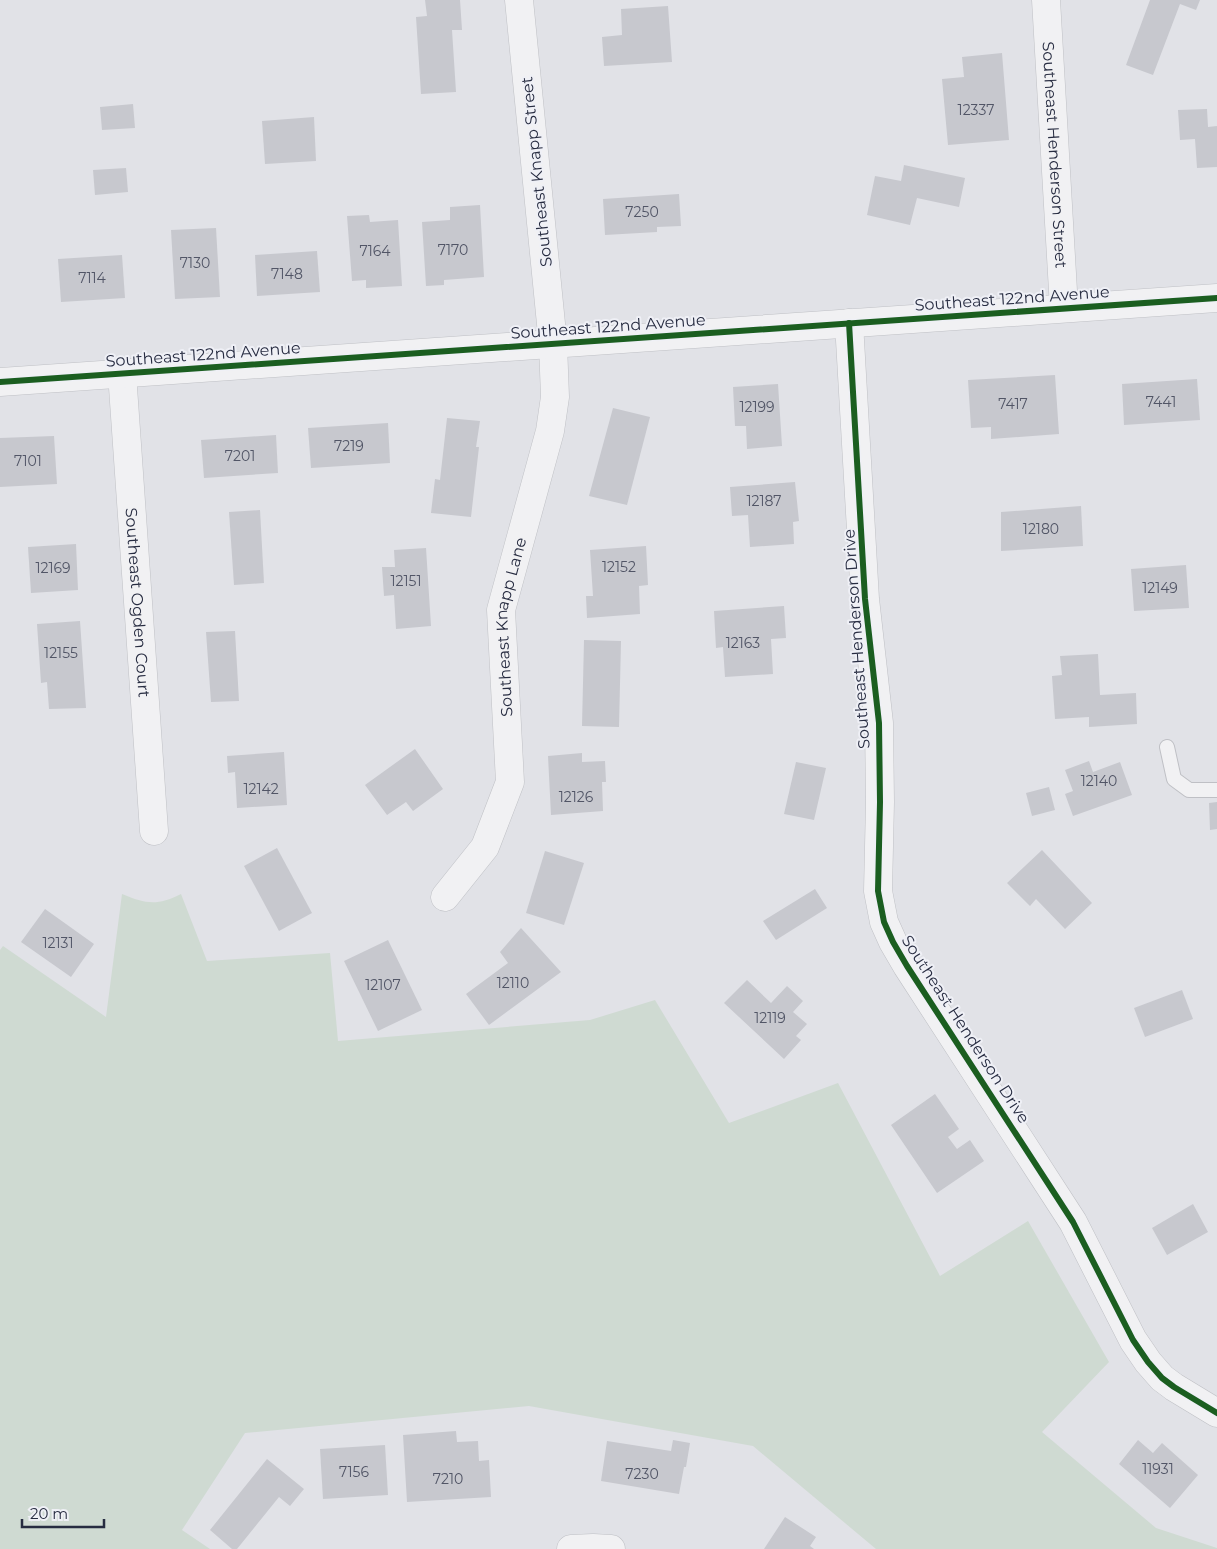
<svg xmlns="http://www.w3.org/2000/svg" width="1217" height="1549" font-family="Montserrat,sans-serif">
	<rect width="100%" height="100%" fill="#e1e2e7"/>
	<path fill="#cfdad2" d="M 122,894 C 146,904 157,906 181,894 L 207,961 L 330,953 L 338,1041 L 590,1020 L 655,1000 L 729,1123 L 838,1083 L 940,1276 L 1028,1221 L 1109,1362 L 1042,1432 L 1156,1528 L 1217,1548 L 1217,1549 L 876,1549 L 753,1446 L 529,1406 L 245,1433 L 182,1530 L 210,1549 L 0,1549 L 0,950 L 3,946 L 106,1017 Z"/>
	<g fill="#c7c8ce">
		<path d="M 425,0 L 460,0 L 462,30 L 452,30 L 456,92 L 421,94 L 416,17 L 427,16 Z"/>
		<path d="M 1150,0 L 1200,0 L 1196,10 L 1180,4 L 1153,75 L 1126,65 Z"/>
		<path d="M 668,6 L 672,62 L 604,66 L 602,37 L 622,35 L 621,9 Z"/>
		<path d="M 1002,53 L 1009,140 L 948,145 L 942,79 L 964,77 L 962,57 Z"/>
		<path d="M 133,104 L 135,128 L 102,130 L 100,107 Z"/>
		<path d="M 1207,109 L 1208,127 L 1217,126 L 1217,167 L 1197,168 L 1195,139 L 1180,140 L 1178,110 Z"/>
		<path d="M 314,117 L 316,161 L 265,164 L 262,121 Z"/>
		<path d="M 904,165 L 965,178 L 959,207 L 917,198 L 910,225 L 867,215 L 875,176 L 901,181 Z"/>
		<path d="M 126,168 L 128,192 L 95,195 L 93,170 Z"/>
		<path d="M 679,194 L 681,226 L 657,227 L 657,232 L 605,235 L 603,199 Z"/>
		<path d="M 480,205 L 484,277 L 444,280 L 444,285 L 426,286 L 422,222 L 450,220 L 450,207 Z"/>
		<path d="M 369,215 L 370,222 L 398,220 L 402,286 L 366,288 L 366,280 L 352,281 L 347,216 Z"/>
		<path d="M 216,228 L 220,297 L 175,299 L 171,230 Z"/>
		<path d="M 317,251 L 320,292 L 257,296 L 255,255 Z"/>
		<path d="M 122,255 L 125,298 L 61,302 L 58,259 Z"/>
		<path d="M 1055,375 L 1059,434 L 991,439 L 991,427 L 971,428 L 968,380 Z"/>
		<path d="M 1197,379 L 1200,420 L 1124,425 L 1122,384 Z"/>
		<path d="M 778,384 L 782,446 L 747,449 L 746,426 L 735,426 L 733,387 Z"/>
		<path d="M 613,408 L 650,417 L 627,505 L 589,496 Z"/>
		<path d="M 447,418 L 480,421 L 476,447 L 479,447 L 471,517 L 431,513 L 435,479 L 440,480 Z"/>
		<path d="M 388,423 L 390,463 L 311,468 L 308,428 Z"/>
		<path d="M 276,435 L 278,473 L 204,478 L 201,440 Z"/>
		<path d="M 54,436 L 57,484 L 0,487 L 0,438 Z"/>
		<path d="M 795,482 L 799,521 L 793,522 L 794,544 L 750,547 L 748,515 L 732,516 L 730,487 Z"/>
		<path d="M 1081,506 L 1083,546 L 1001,551 L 1001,512 Z"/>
		<path d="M 260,510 L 264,583 L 234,585 L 229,512 Z"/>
		<path d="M 76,544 L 78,590 L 31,593 L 28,547 Z"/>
		<path d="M 646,546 L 648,585 L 639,586 L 640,614 L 587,618 L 586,596 L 593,596 L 590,550 Z"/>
		<path d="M 426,548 L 431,626 L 396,629 L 394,595 L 384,596 L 382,567 L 395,567 L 394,550 Z"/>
		<path d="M 1186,565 L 1189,608 L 1134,611 L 1131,569 Z"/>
		<path d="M 784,606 L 786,638 L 771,639 L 773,674 L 725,677 L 723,647 L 716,648 L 714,611 Z"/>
		<path d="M 80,621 L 86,708 L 49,709 L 47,682 L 41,683 L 37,624 Z"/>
		<path d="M 235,631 L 239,701 L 211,702 L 206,632 Z"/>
		<path d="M 584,640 L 621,641 L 619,727 L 582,726 Z"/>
		<path d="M 1098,654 L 1100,695 L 1136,693 L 1137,724 L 1089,727 L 1089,717 L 1055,719 L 1052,676 L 1062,675 L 1060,656 Z"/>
		<path d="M 415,749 L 443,789 L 413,811 L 406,802 L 387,815 L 365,785 Z"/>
		<path d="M 284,752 L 287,805 L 237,808 L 235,772 L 228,773 L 227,756 Z"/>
		<path d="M 582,753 L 582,762 L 605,761 L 606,782 L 602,782 L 603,811 L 551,815 L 548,756 Z"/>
		<path d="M 1089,761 L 1093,772 L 1120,762 L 1132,795 L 1073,816 L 1065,794 L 1073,791 L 1065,770 Z"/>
		<path d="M 796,762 L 826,768 L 814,820 L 784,814 Z"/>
		<path d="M 1049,787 L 1055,810 L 1032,816 L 1026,793 Z"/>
		<path d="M 1217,802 L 1217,829 L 1210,830 L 1209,803 Z"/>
		<path d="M 277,848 L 312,913 L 279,931 L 244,866 Z"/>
		<path d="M 1042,850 L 1092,903 L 1065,929 L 1036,899 L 1030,906 L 1007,883 Z"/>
		<path d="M 545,851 L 584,863 L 564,925 L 526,913 Z"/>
		<path d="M 815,889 L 827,908 L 776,940 L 763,921 Z"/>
		<path d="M 45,909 L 94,944 L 71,977 L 21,942 Z"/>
		<path d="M 521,928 L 561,972 L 489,1025 L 466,994 L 508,963 L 500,952 Z"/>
		<path d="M 388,940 L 422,1010 L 378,1031 L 344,961 Z"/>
		<path d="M 747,980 L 771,1003 L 787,986 L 803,1001 L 793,1012 L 807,1024 L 796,1036 L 801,1040 L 784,1059 L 724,1003 Z"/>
		<path d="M 1182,990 L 1193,1019 L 1145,1037 L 1134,1008 Z"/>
		<path d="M 935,1094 L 959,1129 L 948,1137 L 957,1149 L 970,1140 L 984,1161 L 937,1193 L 891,1125 Z"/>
		<path d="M 1193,1204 L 1208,1232 L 1167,1255 L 1152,1228 Z"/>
		<path d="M 456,1431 L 457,1442 L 478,1441 L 479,1461 L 489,1460 L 491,1497 L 407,1502 L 403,1435 Z"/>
		<path d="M 673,1440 L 690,1443 L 686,1467 L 684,1467 L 679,1494 L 601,1481 L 607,1441 L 671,1451 Z"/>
		<path d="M 1138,1440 L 1153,1453 L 1162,1443 L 1198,1475 L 1170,1508 L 1119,1464 Z"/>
		<path d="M 385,1445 L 388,1495 L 323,1499 L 320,1449 Z"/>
		<path d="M 267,1459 L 304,1489 L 290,1506 L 279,1497 L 237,1549 L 232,1549 L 210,1530 Z"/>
		<path d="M 785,1517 L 816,1537 L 810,1546 L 814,1549 L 764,1549 Z"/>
	</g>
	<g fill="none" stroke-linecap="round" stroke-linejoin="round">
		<g stroke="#bfc0c5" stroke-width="16">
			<path id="service" d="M 1167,747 L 1174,779 L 1189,790 L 1217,790"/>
		</g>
		<g stroke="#bfc0c5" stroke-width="29">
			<g id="minor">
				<path id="s1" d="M 1046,0 L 1064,308"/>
				<path d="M 849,323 L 865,599 L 879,723 L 880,802 L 878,891 L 884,922 L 893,942 L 907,966 L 1073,1222 L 1133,1340 L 1148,1362 L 1162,1378 L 1174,1387 L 1217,1413"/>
				<path id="s2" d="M 122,373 L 154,831"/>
				<path id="s3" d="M 445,897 L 485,847 L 510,782 L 501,610 L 550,431 L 555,397 L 553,344 L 519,0"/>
				<path d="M 571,1549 L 593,1548 L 611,1549"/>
			</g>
		</g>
		<g stroke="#bfc0c5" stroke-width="29">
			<path id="tertiary" d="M 0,382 L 1217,298"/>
		</g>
		<use href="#service" stroke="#f1f1f3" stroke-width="14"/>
		<use href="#minor" stroke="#f1f1f3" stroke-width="28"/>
		<use href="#tertiary" stroke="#f1f1f3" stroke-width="28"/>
		<g stroke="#eff0f6" stroke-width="9">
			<g id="cycleway">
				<path d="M 849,323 L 865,599 L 879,723 L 880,802 L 878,891 L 884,922 L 893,942 L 907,966 L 1073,1222 L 1133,1340 L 1148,1362 L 1162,1378 L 1174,1387 L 1217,1413"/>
				<path d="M 0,382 L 1217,298"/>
			</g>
		</g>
		<use href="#cycleway" stroke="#1b5e20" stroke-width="6"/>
	</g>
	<g text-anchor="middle" stroke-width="4" stroke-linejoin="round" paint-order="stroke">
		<g font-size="14" fill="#515566">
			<text x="976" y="115">12337</text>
			<text x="642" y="217">7250</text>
			<text x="453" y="255">7170</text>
			<text x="375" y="256">7164</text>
			<text x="195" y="268">7130</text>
			<text x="287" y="279">7148</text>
			<text x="92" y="283">7114</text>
			<text x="1161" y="407">7441</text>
			<text x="1013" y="409">7417</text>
			<text x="757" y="412">12199</text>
			<text x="349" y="451">7219</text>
			<text x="240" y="461">7201</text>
			<text x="28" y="466">7101</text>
			<text x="764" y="506">12187</text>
			<text x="1041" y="534">12180</text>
			<text x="619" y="572">12152</text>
			<text x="53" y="573">12169</text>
			<text x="406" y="586">12151</text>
			<text x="1160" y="593">12149</text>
			<text x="743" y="648">12163</text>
			<text x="61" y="658">12155</text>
			<text x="1099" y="786">12140</text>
			<text x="261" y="794">12142</text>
			<text x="576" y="802">12126</text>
			<text x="58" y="948">12131</text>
			<text x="513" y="988">12110</text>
			<text x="383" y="990">12107</text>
			<text x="770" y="1023">12119</text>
			<text x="1158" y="1474">11931</text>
			<text x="354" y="1477">7156</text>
			<text x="642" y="1479">7230</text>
			<text x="448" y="1484">7210</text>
		</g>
		<g font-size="16" fill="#272c41" stroke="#eff0f6">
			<text dy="6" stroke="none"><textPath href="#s1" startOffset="155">Southeast Henderson Street</textPath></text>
			<text transform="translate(536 172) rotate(-96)" y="6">Southeast Knapp Street</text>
			<text transform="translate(1012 298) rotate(-4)" y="6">Southeast 122nd Avenue</text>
			<text transform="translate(608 326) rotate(-4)" y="6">Southeast 122nd Avenue</text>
			<text transform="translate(203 354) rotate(-4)" y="6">Southeast 122nd Avenue</text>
			<text dy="6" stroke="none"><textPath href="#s2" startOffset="230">Southeast Ogden Court</textPath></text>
			<text dy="6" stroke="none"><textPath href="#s3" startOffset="290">Southeast Knapp Lane</textPath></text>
			<text transform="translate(856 639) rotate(-94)" y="6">Southeast Henderson Drive</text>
			<text transform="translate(966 1029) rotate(57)" y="6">Southeast Henderson Drive</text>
		</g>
	</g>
	<path d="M22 1519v8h82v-8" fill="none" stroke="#272c41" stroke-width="2.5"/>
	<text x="30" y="1519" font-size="15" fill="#272c41" stroke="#eff0f6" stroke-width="4" paint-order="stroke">20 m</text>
</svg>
